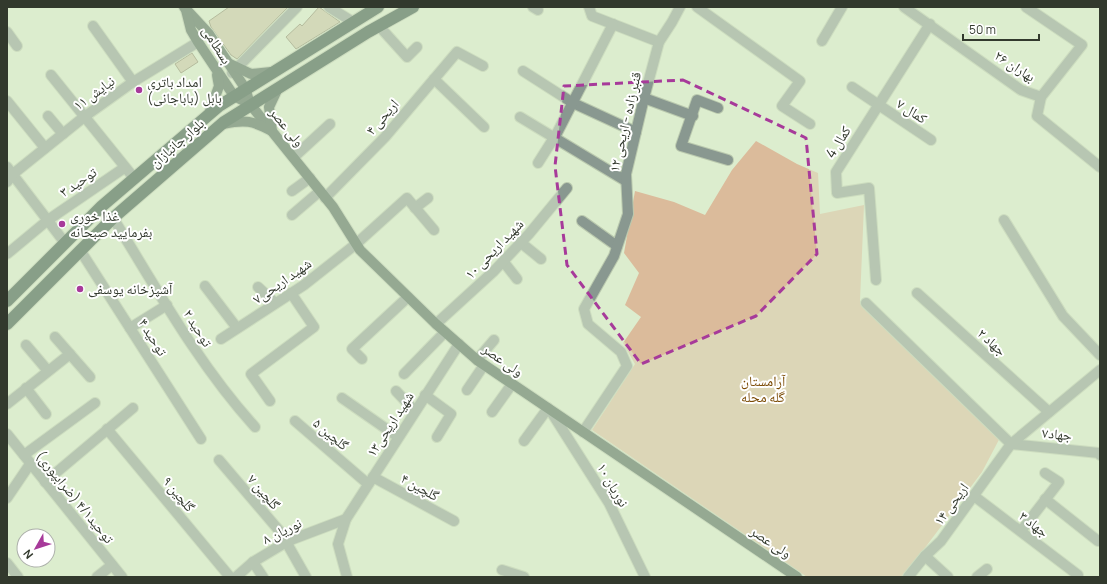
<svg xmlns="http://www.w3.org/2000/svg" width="1107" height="584" font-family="Manrope,'Noto Naskh Arabic',sans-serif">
	<rect width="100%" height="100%" fill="#dcedce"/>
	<path fill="#dbbb9b" d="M 756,141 L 797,164 L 818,173 L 820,214 L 864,205 L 860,301 L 1002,434 L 982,472 L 903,577 L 807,577 L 592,430 L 635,364 L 623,343 L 641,317 L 625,305 L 639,273 L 624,253 L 635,191 L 674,202 L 705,215 L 732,170 Z"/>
	<g fill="#c7c1a1" stroke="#858062">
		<path d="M 229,7 L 288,7 L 237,59 L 231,55 L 211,27 L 209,21 Z"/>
		<path d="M 319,7 L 340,22 L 296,49 L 286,37 L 300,24 L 302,26 Z"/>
		<path d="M 192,53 L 198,62 L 181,73 L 175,64 Z"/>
	</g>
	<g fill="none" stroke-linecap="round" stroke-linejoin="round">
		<g stroke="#bac9ae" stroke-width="12">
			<g id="minor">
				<path d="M 329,7 L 353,22"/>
				<path d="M 533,7 L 538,10"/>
				<path d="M 589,7 L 592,16 L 659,42"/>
				<path d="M 697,7 L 800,81 L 782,106 L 810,124"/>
				<path d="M 904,7 L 1021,90 L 1041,97 L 1082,45 L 1026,7"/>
				<path d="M 93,26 L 133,82"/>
				<path d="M 379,26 L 407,57 L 417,47"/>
				<path d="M 7,32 L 17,46"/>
				<path d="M 822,41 L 842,7"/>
				<path d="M 523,71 L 573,103 L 636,132"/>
				<path d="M 232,73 L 297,7"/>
				<path d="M 51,75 L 134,178"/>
				<path d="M 434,79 L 484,127"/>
				<path d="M 852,87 L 931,140"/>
				<path d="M 1041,97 L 1037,116 L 1100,167"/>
				<path d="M 644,98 L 693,116"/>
				<path d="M 7,101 L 45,148"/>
				<path d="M 718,108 L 697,100 L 681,146 L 728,160"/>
				<path d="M 48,116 L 63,134"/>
				<path d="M 520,117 L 626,181"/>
				<path d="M 294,157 L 330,124"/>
				<path d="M 538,163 L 557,133 L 613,24"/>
				<path d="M 7,167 L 65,243"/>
				<path d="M 7,182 L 13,174 L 84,117 L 133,82 L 198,42"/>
				<path d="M 292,191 L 310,178"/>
				<path d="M 325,198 L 385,137 L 457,52 L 483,66"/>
				<path d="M 415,208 L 428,198"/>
				<path d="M 292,215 L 320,191"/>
				<path d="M 113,218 C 157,289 198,364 255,427"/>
				<path d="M 1004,220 L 1063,316 L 1100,355"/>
				<path d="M 582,221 L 617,246"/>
				<path d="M 520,242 L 541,259"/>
				<path d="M 80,250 L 201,439"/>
				<path d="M 7,254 L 48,220 L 124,168"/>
				<path d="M 503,261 L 517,279"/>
				<path d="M 876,280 L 869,188 L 837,193 L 836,172 L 930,24"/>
				<path d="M 205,286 L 237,328"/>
				<path d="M 258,287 L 275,303"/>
				<path d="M 917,293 L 1049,412"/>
				<path d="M 866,303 L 1011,444"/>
				<path d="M 436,324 L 494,271 L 529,234 L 567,188"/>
				<path d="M 130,328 L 167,305"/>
				<path d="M 55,337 L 90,377"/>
				<path d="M 221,339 L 304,285 L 356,244 L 407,198 L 434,230"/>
				<path d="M 26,345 L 48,371"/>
				<path d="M 362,359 L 352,349 L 408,297"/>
				<path d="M 477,360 L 494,340"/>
				<path d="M 404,374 L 445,332"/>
				<path d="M 26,388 L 46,414"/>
				<path d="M 467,390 L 484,365"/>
				<path d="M 396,391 L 415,411"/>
				<path d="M 425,395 L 451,414 L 437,437"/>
				<path d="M 342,398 L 398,437"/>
				<path d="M 270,401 L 251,374 L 314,327 L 291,293"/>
				<path d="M 7,404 L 70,354"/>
				<path d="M 550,410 L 609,503 L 645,577"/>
				<path d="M 492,412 L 512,384"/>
				<path d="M 295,421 L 368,484"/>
				<path d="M 107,429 L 230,577"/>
				<path d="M 583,432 L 627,366 L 621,352 L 588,324 L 584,309 L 614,256 L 628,214 L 626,174 L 644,98 L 659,42 L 672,22 L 680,7"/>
				<path d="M 7,434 L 122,577"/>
				<path d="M 524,441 L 548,408"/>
				<path d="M 1011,444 L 1099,453 L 1100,455"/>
				<path d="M 24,455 L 95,403"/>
				<path d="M 219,460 L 288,541 L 289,547 L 306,577"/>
				<path d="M 373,477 L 454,521"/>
				<path d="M 45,482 L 133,408"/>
				<path d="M 974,496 L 1078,575"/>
				<path d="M 7,498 L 30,464"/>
				<path d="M 1045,499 L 1098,541"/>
				<path d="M 1021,531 L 1059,482 L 1045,473"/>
				<path d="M 925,556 L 948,577"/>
				<path d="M 253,562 L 263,577"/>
				<path d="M 7,563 L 18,577"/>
				<path d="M 502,570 L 524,577"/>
				<path d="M 97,577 L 112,565"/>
				<path d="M 236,577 L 253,562 L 288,541 L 346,519"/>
				<path d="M 347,577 L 338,544 L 346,519 L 459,344"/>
				<path d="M 908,577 L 925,556 L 941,541 L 1011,444 L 1100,370"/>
				<path d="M 977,577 L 987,569"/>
			</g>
		</g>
		<g stroke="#bac9ae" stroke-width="12">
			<g id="major">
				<path d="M 184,7 L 209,34 L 245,88 L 250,104 L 333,207 L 360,250 L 436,324 L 477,360 L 797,577"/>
				<path d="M 186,10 L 191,30 L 198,42 L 234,96 L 250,104"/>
				<path d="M 230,64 L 251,74 L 271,72"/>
				<path d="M 209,114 L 219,86 L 217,75"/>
				<path d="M 224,124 C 245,119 253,121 272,131 L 269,107 L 278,88"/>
			</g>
		</g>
		<g stroke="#bac9ae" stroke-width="14">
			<g id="highway">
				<path d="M 7,301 L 102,206 L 219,106 L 378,7"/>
				<path d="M 7,324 L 113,218 L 224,122 L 368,32 L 413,7"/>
			</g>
		</g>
		<use href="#minor" stroke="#899890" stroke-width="10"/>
		<use href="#major" stroke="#3e574b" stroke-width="10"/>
		<use href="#highway" stroke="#234133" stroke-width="12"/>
	</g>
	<path d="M0 0H1107V584H0ZM 683,80 L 806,138 L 817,254 L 756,316 L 641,364 L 567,265 L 555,166 L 564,86 Z" fill="#dcedce" fill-opacity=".55" fill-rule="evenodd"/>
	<path fill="none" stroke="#a73a9a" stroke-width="3" stroke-dasharray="8 5" stroke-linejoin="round" d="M 683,80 L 806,138 L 817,254 L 756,316 L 641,364 L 567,265 L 555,166 L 564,86 Z"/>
	<g fill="#a73a9a" stroke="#fff" stroke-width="1.5">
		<circle cx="139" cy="90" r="4"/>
		<circle cx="62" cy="224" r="4"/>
		<circle cx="80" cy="289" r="4"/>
	</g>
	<g text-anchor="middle" stroke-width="4" stroke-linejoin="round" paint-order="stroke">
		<g font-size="14" fill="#32392d" stroke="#fff">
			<text transform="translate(217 45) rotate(58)" y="5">بسطامی</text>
			<text transform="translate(1015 66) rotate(33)" y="5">بهاران ۲۶</text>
			<text transform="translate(94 93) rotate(-36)" y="5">نیایش ۱۱</text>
			<text transform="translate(912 111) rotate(33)" y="5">کمال ۷</text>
			<text transform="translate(382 117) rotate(-49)" y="5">اریحی ۴</text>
			<text transform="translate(625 122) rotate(-77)" y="5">قنبر زاده - اریحی ۱۲</text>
			<text transform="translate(287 127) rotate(51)" y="5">ولی عصر</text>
			<text transform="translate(838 142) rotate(-58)" y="5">کمال 4</text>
			<text transform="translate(177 143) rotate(-41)" y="5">بلوار جانبازان</text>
			<text transform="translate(78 182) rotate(-34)" y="5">توحید ۳</text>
			<text transform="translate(494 249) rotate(-46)" y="5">شهید اریحی ۱۰</text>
			<text transform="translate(282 281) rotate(-35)" y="5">شهید اریحی۷</text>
			<text transform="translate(198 328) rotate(58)" y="5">توحید ۲</text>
			<text transform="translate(153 337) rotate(58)" y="5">توحید ۴</text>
			<text transform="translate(992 342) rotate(42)" y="5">جهاد ۲</text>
			<text transform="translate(503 360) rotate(35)" y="5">ولی عصر</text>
			<text transform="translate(390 424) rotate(-57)" y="5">شهید اریحی۱۳</text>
			<text transform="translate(331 434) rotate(40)" y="5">گلچین ۵</text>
			<text transform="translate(1057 434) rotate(6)" y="5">جهاد۷</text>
			<text transform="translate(613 485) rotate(60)" y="5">نوریان ۱۰</text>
			<text transform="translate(420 487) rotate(29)" y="5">گلچین ۴</text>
			<text transform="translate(264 492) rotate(49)" y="5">گلچین ۷</text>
			<text transform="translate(179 494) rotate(50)" y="5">گلچین ۹</text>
			<text transform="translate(75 497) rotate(51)" y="5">توحید۴/۱ (ضرابپوری)</text>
			<text transform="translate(951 504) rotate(-54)" y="5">اریحی ۱۴</text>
			<text transform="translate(1034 524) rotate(38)" y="5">جهاد ۳</text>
			<text transform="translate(282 531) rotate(-26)" y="5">نوریان ۸</text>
			<text transform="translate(771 542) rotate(34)" y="5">ولی عصر</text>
		</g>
		<g font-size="14" fill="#32392d" stroke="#fff" text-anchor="start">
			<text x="147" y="87">امداد باتری<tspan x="147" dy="16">بابل (باباجانی)</tspan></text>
			<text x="70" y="221">غذا خوری<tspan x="70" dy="16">بفرمایید صبحانه</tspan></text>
			<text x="88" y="294">آشپزخانه یوسفی</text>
		</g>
		<g font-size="14" fill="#7b4b05" stroke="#fff">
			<text x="763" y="386">آرامستان<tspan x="763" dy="16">گله محله</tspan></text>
		</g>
	</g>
	<rect width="1107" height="584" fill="none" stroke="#32392d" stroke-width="16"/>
	<g transform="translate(36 548) rotate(231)"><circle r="19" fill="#ffffff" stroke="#adb0ab"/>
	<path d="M0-3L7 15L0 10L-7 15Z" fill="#a73a9a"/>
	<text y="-6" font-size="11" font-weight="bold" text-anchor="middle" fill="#32392d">N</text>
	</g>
	<path d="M963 34v6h76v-6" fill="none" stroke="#32392d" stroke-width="2"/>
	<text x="969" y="34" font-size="12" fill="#32392d" stroke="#ffffff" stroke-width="3" paint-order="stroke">50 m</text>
</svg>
